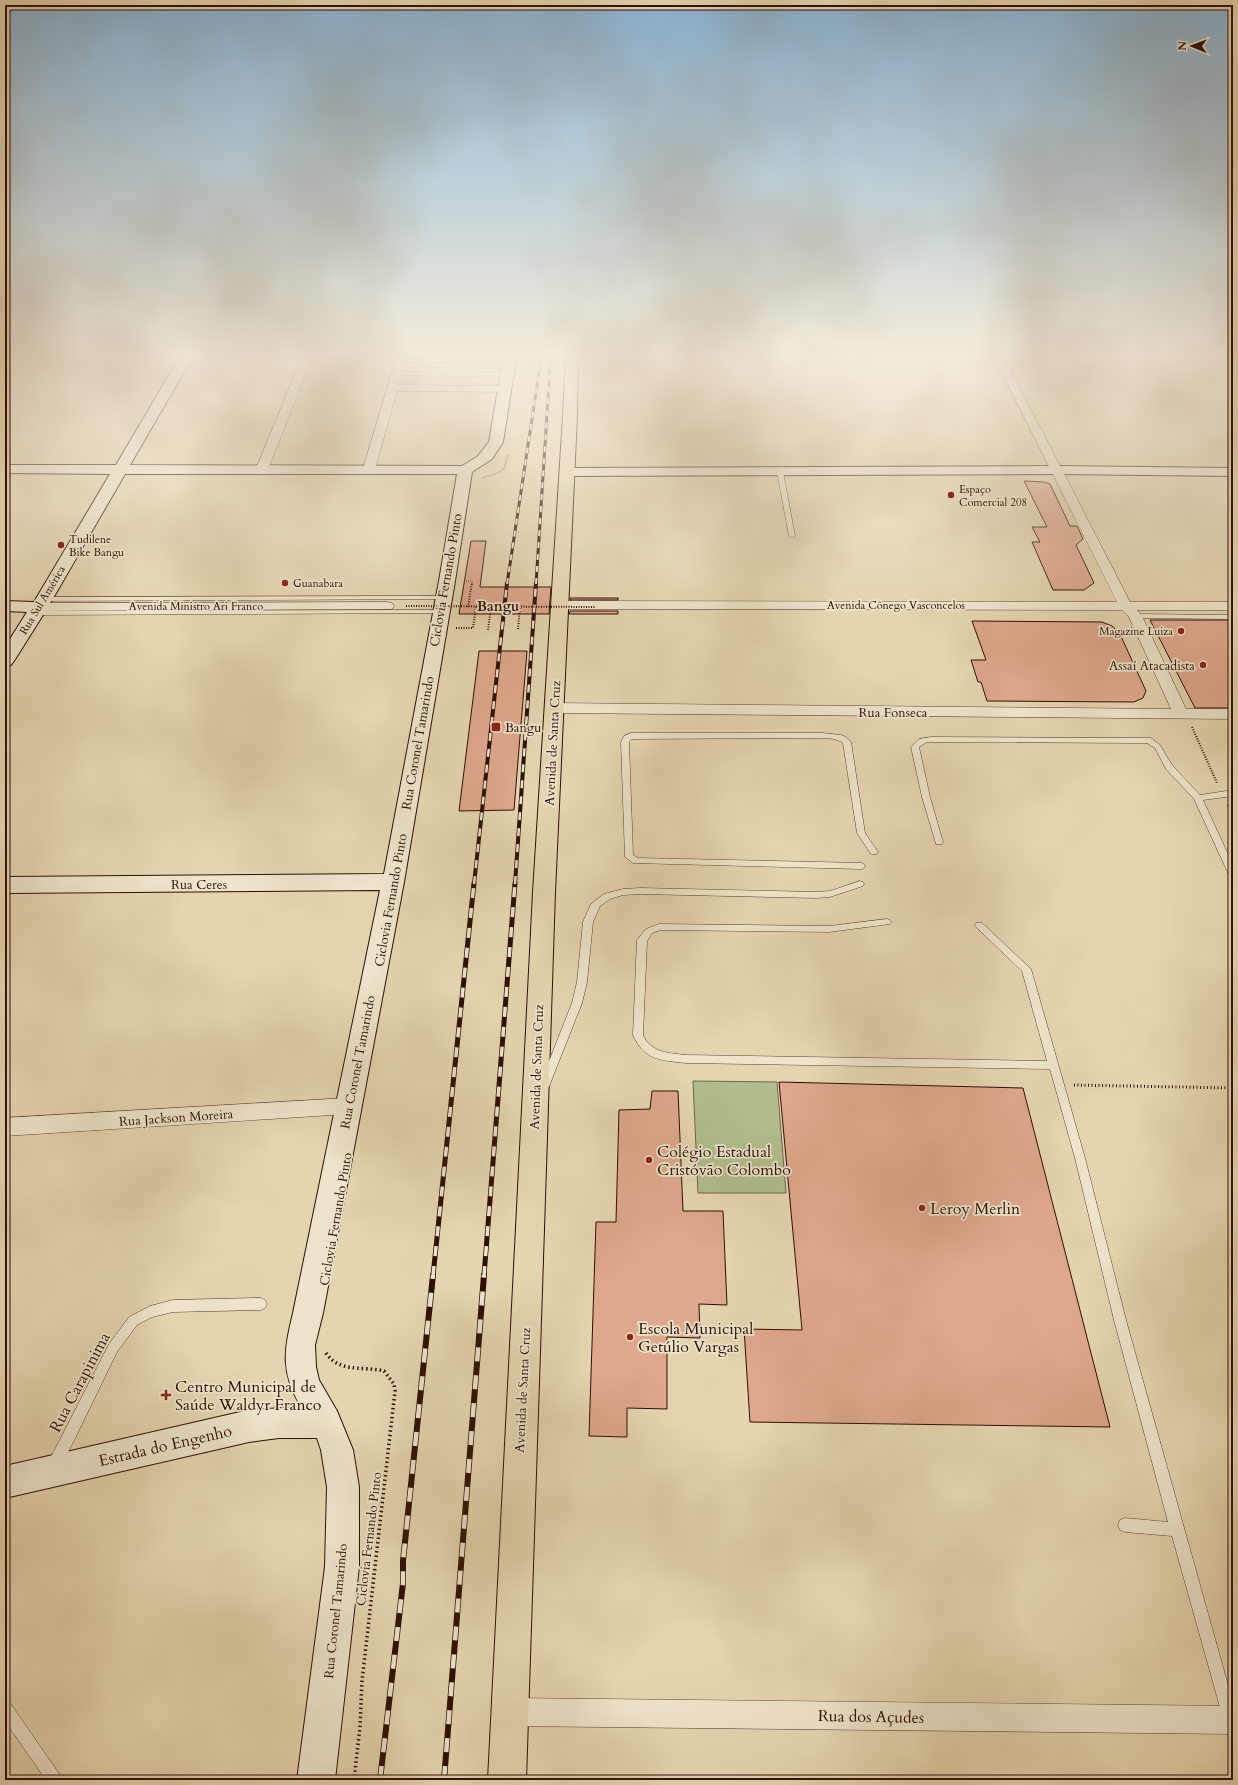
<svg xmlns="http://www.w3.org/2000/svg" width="1238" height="1785" font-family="Cardo,serif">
	<rect width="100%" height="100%" fill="#e4d5af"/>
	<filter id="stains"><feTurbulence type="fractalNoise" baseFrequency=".005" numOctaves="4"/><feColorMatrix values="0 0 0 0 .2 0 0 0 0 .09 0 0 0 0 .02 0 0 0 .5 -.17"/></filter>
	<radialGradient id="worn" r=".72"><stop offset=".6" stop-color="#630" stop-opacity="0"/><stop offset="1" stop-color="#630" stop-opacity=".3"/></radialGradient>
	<path fill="#b0be8d" stroke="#6f6648" d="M 693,1081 L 777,1082 L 786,1193 L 698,1193 Z"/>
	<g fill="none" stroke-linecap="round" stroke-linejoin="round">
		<path stroke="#6f736f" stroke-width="4" d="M 462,359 L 499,359"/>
	</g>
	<g fill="#dfa78c" stroke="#2e0f02">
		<path d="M 1024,481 L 1044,482 L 1050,484 L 1070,526 L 1077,526 L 1083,539 L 1076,545 L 1094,583 L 1084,590 L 1053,590 L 1032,542 L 1040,542 L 1032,527 L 1047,527 Z"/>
		<path d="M 471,541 L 486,541 L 480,587 L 551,587 L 549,614 L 459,614 Z"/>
		<rect x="570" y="598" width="48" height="2"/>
		<path d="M 570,611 L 618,611 L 618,614 L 569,614 Z"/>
		<path d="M 1150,620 L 1233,620 L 1233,708 L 1195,708 Z"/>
		<path d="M 972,621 L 1102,622 L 1112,626 L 1119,632 L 1146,691 L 1143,698 L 1134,702 L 987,701 L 981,682 L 978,682 L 971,660 L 986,660 Z"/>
		<path d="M 479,651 L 527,651 L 514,810 L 459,811 Z"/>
		<path d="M 779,1082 L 1023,1088 L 1110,1427 L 750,1422 L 744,1329 L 802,1330 Z"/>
		<path d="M 652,1091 L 678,1091 L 683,1211 L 723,1211 L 727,1305 L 699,1304 L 700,1338 L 667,1337 L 667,1409 L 627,1408 L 627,1437 L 589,1436 L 596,1222 L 616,1222 L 619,1110 L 650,1109 Z"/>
	</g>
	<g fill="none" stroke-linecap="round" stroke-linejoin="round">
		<g stroke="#5c402d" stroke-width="1">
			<g id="lane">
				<path d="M 397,364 L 509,364 L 512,366 L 509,368 L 399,367 L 396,365 Z"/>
				<path d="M 396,372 L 507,373 L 510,375 L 507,377 L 394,375 L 394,373 Z"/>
				<path d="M 780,470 L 783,472 L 795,536 L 792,538 L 789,536 L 777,472 Z"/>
				<path d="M 444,596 L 447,598 L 446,599 L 44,601 L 41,599 L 44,597 Z"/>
				<path d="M 441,610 L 445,612 L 443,613 L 35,615 L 31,613 L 35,611 Z"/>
				<path d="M 1132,614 L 1233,615 L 1233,619 L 1135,618 L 1131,616 Z"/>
				<path d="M 631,733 L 822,733 L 841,735 L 846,737 L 851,742 L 865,833 L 878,852 L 877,854 L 871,854 L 857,833 L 843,743 C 835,737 823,738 814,738 L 632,739 L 629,742 L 633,855 L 638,858 L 862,863 L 866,866 L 862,869 L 633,863 L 625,857 L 621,742 L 624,736 Z"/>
				<path d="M 931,737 L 1151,738 L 1160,745 L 1172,765 L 1200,795 L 1233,790 L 1233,796 L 1203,800 L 1233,865 L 1233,878 L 1229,875 L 1194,799 L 1166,769 L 1155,748 L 1147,743 L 938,742 L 927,742 L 919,747 L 930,797 L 943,842 L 942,844 L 936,844 L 922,797 L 911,747 L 919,739 Z"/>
				<path d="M 860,881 L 863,882 L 864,884 L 863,886 L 830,897 L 816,898 L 640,894 L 623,895 L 610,899 L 600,906 L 593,922 L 587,982 L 582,1003 L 550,1084 L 549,1087 L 545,1088 L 541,1087 L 540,1084 L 572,1003 L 577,982 L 583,922 L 591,904 L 604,894 L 623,889 L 640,888 L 816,892 L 830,891 Z"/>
				<path d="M 887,919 L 890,920 L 892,922 L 890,924 L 829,932 L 660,930 L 652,933 L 647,941 L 643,1035 C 651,1053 669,1053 686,1055 L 1047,1061 L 1022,971 L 976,927 L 974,925 L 976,923 L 982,923 L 1031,969 L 1085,1158 L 1126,1320 L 1233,1703 L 1233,1724 L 1230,1725 L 1225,1723 L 1223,1718 L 1172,1536 L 1125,1532 L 1120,1530 L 1118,1525 L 1120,1520 L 1125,1518 L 1168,1522 L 1114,1320 L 1075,1158 L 1050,1069 L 686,1063 C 660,1060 645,1061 633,1035 L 637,940 L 646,929 L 659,924 L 829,926 Z"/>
				<path d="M 261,1298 L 265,1300 L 267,1304 L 265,1308 L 261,1310 L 173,1312 L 152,1317 L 137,1325 L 117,1352 L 60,1469 L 55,1470 L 50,1469 L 49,1464 L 50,1459 L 109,1344 L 129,1317 L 150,1306 L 173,1300 Z"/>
				<path d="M 5,1701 L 10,1703 L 60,1775 L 63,1780 L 46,1780 L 5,1721 Z"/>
			</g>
		</g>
		<g stroke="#5c402d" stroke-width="1">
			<g id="street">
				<path d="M 304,353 L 314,353 L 268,469 L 266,471 L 258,471 L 256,469 Z"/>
				<path d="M 398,353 L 408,353 L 399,385 L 505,386 L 510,389 L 505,392 L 397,391 L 375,469 L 373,471 L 365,471 L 363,469 Z"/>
				<path d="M 992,353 L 1002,353 L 1130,602 L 1233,602 L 1233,610 L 1137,610 L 1142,616 L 1186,709 L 1233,709 L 1233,719 L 554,713 L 549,711 L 547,708 L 549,705 L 554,703 L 1171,709 L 1129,617 L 1122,610 L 559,609 L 554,608 L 552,605 L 554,602 L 559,601 L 1117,602 Z"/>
				<path d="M 387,602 L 392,603 L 394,606 L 392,609 L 39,611 L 34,610 L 32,607 L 34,604 L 39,603 Z"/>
				<path d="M 348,1098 L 355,1100 L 358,1106 L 355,1112 L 348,1114 L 5,1136 L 5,1118 Z"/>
				<path d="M 509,1698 L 1233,1706 L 1233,1734 L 509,1726 L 499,1722 L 495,1712 L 499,1702 Z"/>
			</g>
		</g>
		<g stroke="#2e0f02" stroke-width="2">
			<g id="secondary">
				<path d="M 182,353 L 195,353 L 130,465 L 462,466 L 478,456 L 489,442 L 504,353 L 517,353 L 503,442 L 492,459 L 472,472 L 455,581 L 404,882 L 323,1313 L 315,1345 L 316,1367 L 319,1380 L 337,1411 L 353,1450 L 359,1487 L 359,1567 L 335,1780 L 297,1780 L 325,1567 L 327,1487 L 321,1450 L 317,1438 L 279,1438 L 249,1442 L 5,1498 L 5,1466 L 249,1410 L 301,1407 C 280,1371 284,1351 293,1313 L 380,890 L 5,893 L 5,877 L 384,874 L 439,581 L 457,474 L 125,474 L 48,607 L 14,661 L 11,665 L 5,666 L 5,647 L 27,612 L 5,611 L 5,601 L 34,602 L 110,474 L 5,473 L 5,465 L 116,465 Z"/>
				<path d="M 1057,466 L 1233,468 L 1233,476 L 1057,474 L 567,476 L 562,475 L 560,472 L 562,469 L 567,468 Z"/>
			</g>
		</g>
		<g stroke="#2e0f02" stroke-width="2">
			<path id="primary" d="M 566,353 L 578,353 L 577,416 L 555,892 L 526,1780 L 488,1780 L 533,892 L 563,416 Z"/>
		</g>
		<g stroke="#2e0f02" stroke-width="1.5" stroke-dasharray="0.5 1.5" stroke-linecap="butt">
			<path d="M 530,353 L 537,360"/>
			<path d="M 525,360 L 537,360"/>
			<path d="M 482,478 L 496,474 L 504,469 L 508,455"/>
			<path d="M 464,581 L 472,581 L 472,584"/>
		</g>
		<g stroke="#2e0f02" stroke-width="2" stroke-dasharray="1 1.5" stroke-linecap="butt">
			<path d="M 468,607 L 472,583"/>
			<path d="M 456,628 L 473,628 L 476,607"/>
			<path d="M 518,629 L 520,607"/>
			<path d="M 488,630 L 491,607"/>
			<path d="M 1192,727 L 1217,783"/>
			<path d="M 1228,805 L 1233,818"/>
		</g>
		<path stroke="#2e0f02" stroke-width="3" stroke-dasharray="1 2.5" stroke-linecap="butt" d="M 1074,1085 L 1233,1088"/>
		<path stroke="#2e0f02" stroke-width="3.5" stroke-dasharray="1.5 3" stroke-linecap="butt" d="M 326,1353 C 339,1373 364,1366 384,1371 L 394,1384 L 395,1391 L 362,1681 L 360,1727 L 354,1780"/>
		<use href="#lane" fill="#ede4cb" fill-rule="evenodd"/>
		<use href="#street" fill="#ede4cb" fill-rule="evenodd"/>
		<use href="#secondary" fill="#ede4cb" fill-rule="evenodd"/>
		<use href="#primary" fill="#e4d5af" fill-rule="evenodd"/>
		<g stroke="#2e0f02" stroke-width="3">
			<g id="rail-far3">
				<path d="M 507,584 L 542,353"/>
				<path d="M 536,584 L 551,353"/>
			</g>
		</g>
		<g stroke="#2e0f02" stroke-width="4">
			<g id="rail-far2">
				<path d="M 474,884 L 507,583"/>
				<path d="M 515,884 L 536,583"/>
			</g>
		</g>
		<g stroke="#2e0f02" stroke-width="5">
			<g id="rail-far1">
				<path d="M 433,1276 L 474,883"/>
				<path d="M 484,1276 L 515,883"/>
			</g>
		</g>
		<g stroke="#2e0f02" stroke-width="6">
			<g id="rail">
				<path d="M 380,1780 L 403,1583 L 403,1561 L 433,1275"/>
				<path d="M 444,1780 L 484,1275"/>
			</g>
		</g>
		<use href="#rail-far3" stroke="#ede4cb" stroke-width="2" stroke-dasharray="6" stroke-linecap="butt"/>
		<use href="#rail-far2" stroke="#ede4cb" stroke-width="2.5" stroke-dasharray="8" stroke-linecap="butt"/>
		<use href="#rail-far1" stroke="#ede4cb" stroke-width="3.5" stroke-dasharray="10" stroke-linecap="butt"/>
		<use href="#rail" stroke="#ede4cb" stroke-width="4.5" stroke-dasharray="14" stroke-linecap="butt"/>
		<path stroke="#2e0f02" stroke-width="2" stroke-dasharray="1 1.5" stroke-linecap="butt" d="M 406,606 L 596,607"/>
	</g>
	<linearGradient id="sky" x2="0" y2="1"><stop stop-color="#89b4d4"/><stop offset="0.59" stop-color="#f3ecdb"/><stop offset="1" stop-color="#f3ecdb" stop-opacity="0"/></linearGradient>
	<rect width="1238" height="603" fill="url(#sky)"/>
	<g fill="#8f2418" stroke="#ede4cb" stroke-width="1.5">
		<circle cx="951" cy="495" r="4"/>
		<circle cx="61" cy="545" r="4"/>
		<circle cx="285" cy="583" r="4"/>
		<circle cx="1181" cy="631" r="4"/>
		<circle cx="1203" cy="665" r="4"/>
		<rect x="491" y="722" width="10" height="10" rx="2"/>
		<circle cx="649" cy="1160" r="4"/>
		<circle cx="922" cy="1208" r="4"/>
		<circle cx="630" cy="1337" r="4"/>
		<path d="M164 1389h4v4h4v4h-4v4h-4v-4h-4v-4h4z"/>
	</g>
	<g text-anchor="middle" stroke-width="3.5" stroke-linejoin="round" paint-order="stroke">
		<g font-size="11" fill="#2e0f02" stroke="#ede4cb" text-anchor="start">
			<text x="959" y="493">Espaço<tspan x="959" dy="13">Comercial 208</tspan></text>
			<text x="69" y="543">Tudilene<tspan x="69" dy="13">Bike Bangu</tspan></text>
			<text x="293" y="587">Guanabara</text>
			<text x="1173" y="635" text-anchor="end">Magazine Luiza</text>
		</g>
		<g font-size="11" fill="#2e0f02" stroke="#ede4cb">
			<text transform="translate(42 600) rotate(-59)" y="4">Rua Sul América</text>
			<text x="896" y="609">Avenida Cônego Vasconcelos</text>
			<text x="196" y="610">Avenida Ministro Ari Franco</text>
		</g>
		<g font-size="13" fill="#2e0f02" stroke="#ede4cb">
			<text transform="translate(445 580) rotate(-80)" y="5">Ciclovia Fernando Pinto</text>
			<text x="893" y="717">Rua Fonseca</text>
			<text transform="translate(417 743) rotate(-80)" y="5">Rua Coronel Tamarindo</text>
			<text transform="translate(552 743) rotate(-87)" y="5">Avenida de Santa Cruz</text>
			<text x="199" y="889">Rua Ceres</text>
			<text transform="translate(390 900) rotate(-80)" y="5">Ciclovia Fernando Pinto</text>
			<text transform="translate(357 1062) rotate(-79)" y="5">Rua Coronel Tamarindo</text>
			<text transform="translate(536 1067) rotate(-88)" y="5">Avenida de Santa Cruz</text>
			<text transform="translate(176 1117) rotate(-4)" y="5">Rua Jackson Moreira</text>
			<text transform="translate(335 1219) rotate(-80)" y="5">Ciclovia Fernando Pinto</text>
			<text transform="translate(522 1390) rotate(-87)" y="5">Avenida de Santa Cruz</text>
			<text transform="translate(368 1539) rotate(-83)" y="5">Ciclovia Fernando Pinto</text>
			<text transform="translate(335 1611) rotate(-84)" y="5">Rua Coronel Tamarindo</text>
		</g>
		<g font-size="13" fill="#2e0f02" stroke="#ede4cb" text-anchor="end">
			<text x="1195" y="670">Assaí Atacadista</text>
			<text x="505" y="732" text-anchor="start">Bangu</text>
		</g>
		<g font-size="14" font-weight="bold" fill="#2e0f02" stroke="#ede4cb">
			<text x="498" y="611">Bangu</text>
		</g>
		<g font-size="16" fill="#2e0f02" stroke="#ede4cb" text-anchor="start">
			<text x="657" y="1157">Colégio Estadual<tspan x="657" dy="18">Cristóvão Colombo</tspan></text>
			<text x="930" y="1214">Leroy Merlin</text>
			<text x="638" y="1334">Escola Municipal<tspan x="638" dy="18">Getúlio Vargas</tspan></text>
			<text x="175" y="1392">Centro Municipal de<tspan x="175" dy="18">Saúde Waldyr Franco</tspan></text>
		</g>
		<g font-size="16" fill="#2e0f02" stroke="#ede4cb">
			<text transform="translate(79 1382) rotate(-62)" y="6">Rua Carapinima</text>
			<text transform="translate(165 1445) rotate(-13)" y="6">Estrada do Engenho</text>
			<text transform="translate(871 1716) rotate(1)" y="6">Rua dos Açudes</text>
		</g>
	</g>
	<rect width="1238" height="1785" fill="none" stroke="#e4d5af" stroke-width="20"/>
	<rect x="6" y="6" width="1226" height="1773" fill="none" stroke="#2e0f02" stroke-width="2"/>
	<rect x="10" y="10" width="1218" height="1765" fill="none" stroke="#2e0f02"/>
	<g transform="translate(1192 46) rotate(271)" stroke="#ede4cb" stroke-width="3" paint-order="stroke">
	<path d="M0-3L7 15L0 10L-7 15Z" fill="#2e0f02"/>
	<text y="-6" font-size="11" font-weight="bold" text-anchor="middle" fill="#2e0f02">N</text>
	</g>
	<rect width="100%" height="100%" filter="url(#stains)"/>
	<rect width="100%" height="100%" fill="url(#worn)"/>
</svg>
